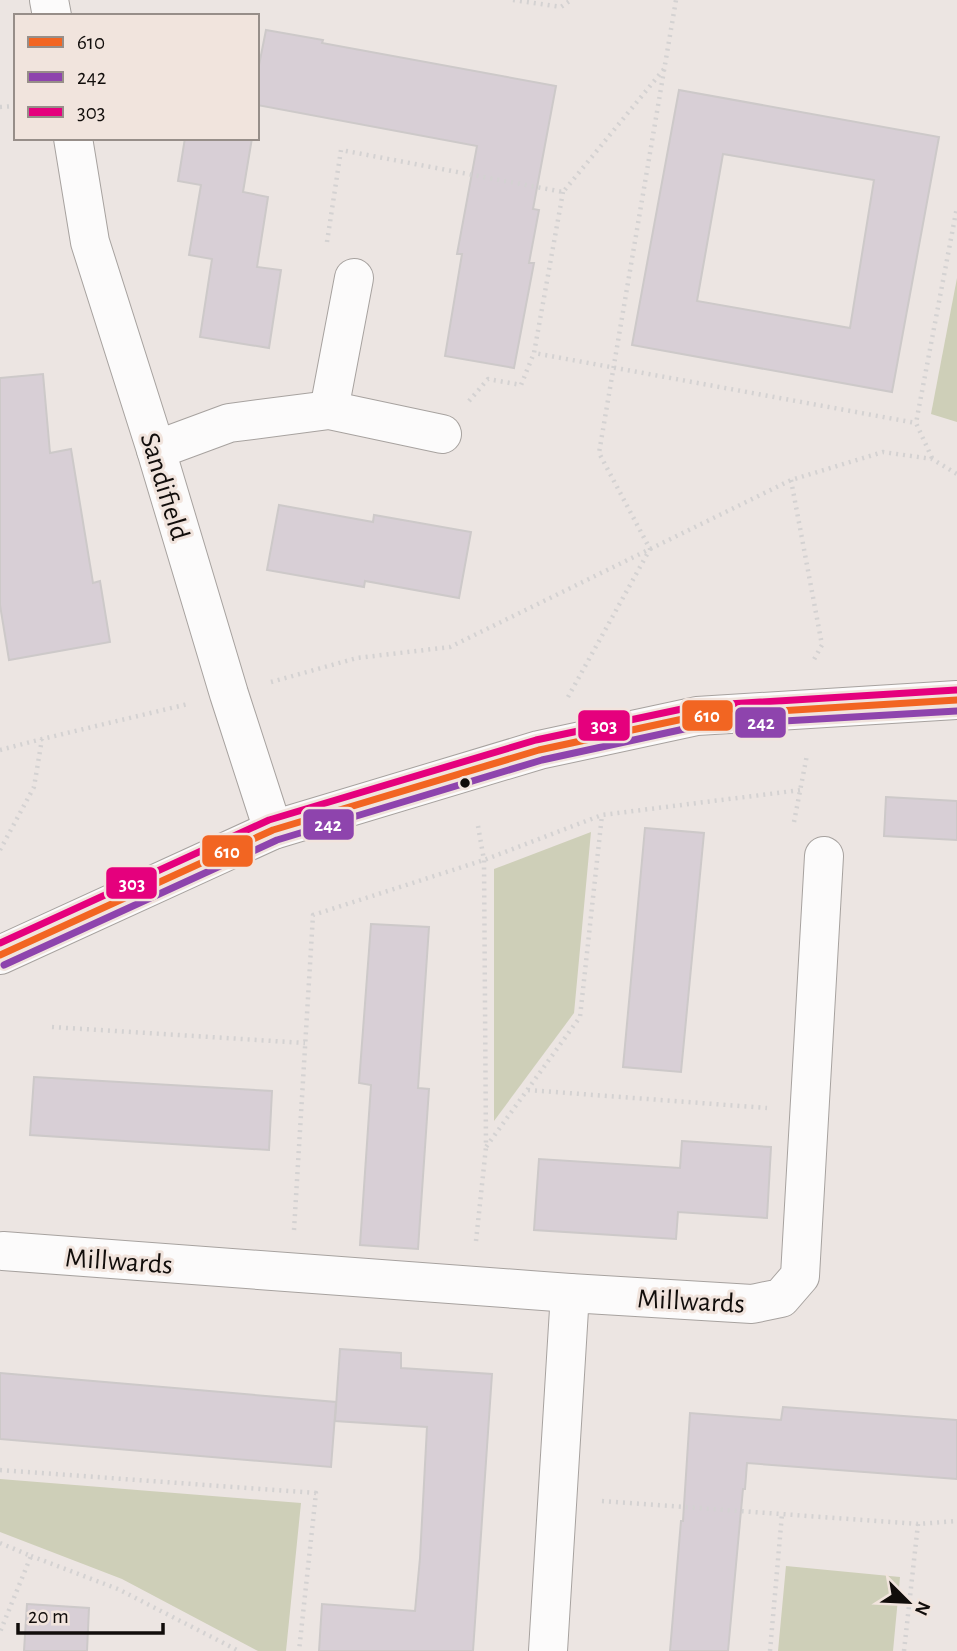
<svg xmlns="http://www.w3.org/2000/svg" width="957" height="1651" font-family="'Alegreya Sans',sans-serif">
	<rect width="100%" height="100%" fill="#ece5e2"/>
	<g fill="#cecfb8">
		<path d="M 957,278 L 957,422 L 931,414 Z"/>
		<path d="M 591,832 L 574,1013 L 494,1121 L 494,869 Z"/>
		<path d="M 0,1479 L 301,1503 L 286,1651 L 258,1651 L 122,1579 L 0,1532 Z"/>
		<path d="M 786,1566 L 900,1577 L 893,1651 L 778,1651 Z"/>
	</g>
	<g fill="#d8cfd6" stroke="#cdc9c9" stroke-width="2" fill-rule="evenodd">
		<path d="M 266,30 L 323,40 L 322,43 L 556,86 L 533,209 L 539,210 L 529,263 L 534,263 L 514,368 L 445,356 L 462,254 L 457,254 L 477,146 L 257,105 L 257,75 Z"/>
		<path d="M 679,90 L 939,137 L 892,392 L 632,345 ZM 723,154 L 874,180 L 850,328 L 697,301 Z"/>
		<path d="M 185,138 L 252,138 L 243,192 L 268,197 L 257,267 L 281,270 L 269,348 L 200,337 L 212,259 L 189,255 L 201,185 L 178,181 Z"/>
		<path d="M 43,374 L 50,453 L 71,449 L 93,583 L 100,581 L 110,642 L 9,660 L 0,605 L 0,378 Z"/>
		<path d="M 279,505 L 373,522 L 374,515 L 471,532 L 459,598 L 365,581 L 364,587 L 267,570 Z"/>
		<path d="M 886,797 L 957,801 L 957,840 L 884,836 Z"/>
		<path d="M 645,828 L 704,833 L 681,1072 L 623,1067 Z"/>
		<path d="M 371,924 L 429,927 L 418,1088 L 429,1089 L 418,1249 L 360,1245 L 371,1085 L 359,1083 Z"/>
		<path d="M 34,1077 L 272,1091 L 269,1150 L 30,1135 Z"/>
		<path d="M 682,1141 L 771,1147 L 767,1218 L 678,1212 L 676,1239 L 534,1230 L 539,1159 L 680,1168 Z"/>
		<path d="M 340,1349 L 401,1353 L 401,1368 L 492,1374 L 473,1651 L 319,1651 L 322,1604 L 415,1611 L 420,1558 L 427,1427 L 335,1421 Z"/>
		<path d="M 0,1373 L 336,1402 L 331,1467 L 0,1439 Z"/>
		<path d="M 783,1407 L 957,1420 L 957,1479 L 747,1463 L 745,1489 L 743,1489 L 728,1651 L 670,1651 L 681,1521 L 683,1521 L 690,1413 L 781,1420 Z"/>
		<path d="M 27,1604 L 89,1608 L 87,1651 L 24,1651 Z"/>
	</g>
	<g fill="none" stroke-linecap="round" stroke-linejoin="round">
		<g stroke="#a7a29f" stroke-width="40">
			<g id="minor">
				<path d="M 49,0 L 52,16"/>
				<path d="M 73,138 L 90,242 L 156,450 L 229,694 L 273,830"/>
				<path d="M 329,410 L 354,278"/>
				<path d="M 156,450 L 229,423 L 329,410 L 442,434"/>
				<path d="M 3,1251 L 570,1293"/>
				<path d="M 548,1651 L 570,1293 L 752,1304 L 781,1298 L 800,1276 L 824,856"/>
			</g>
		</g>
		<g stroke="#a7a29f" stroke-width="40">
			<path id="tertiary" d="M 0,955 L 273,830 L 539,750 L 697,716 L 957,700"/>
		</g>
		<g stroke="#d4d2d2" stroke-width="4.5" stroke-dasharray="2 5" stroke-linecap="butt">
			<path d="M 513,0 L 561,7 L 571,0"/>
			<path d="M 0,107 L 16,106"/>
			<path d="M 563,192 L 534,353 L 916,423"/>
			<path d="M 327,242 L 341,150 L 563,192 L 664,69"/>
			<path d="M 469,401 L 488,379 L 521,385 L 534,353"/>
			<path d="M 932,458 L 916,423 L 957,207"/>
			<path d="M 791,480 L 822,645 L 812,663"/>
			<path d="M 271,682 L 357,658 L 450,647 L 791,480 L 883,452 L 932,459 L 957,474"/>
			<path d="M 568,697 L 650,549 L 599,453 L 676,0"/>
			<path d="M 0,750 L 42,739 L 188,704"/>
			<path d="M 794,822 L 807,755"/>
			<path d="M 478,826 L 484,860 L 486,1147 L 580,1017 L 602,815"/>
			<path d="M 0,850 L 34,787 L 42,739"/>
			<path d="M 52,1027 L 305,1043"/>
			<path d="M 528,1090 L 767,1108"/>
			<path d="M 294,1230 L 313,915 L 484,860 L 602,815 L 801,790"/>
			<path d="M 476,1241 L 486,1147"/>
			<path d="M 0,1470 L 316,1493 L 299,1651"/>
			<path d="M 602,1501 L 918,1524 L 957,1521"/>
			<path d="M 0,1543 L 31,1556 L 0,1632"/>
			<path d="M 31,1556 L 118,1589 L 239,1651"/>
			<path d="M 770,1651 L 782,1514"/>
			<path d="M 904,1651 L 918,1524"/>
		</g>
		<use href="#minor" stroke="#fcfbfb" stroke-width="38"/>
		<use href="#tertiary" stroke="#fcfbfb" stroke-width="38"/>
		<g stroke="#f1e4dd" stroke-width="12">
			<path id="bus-1" d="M 0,955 L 273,830 L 539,750 L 697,716 L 957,700"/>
		</g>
		<g stroke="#f1e4dd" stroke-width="12">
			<path id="bus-2" d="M 4,965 L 277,840 L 542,760 L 698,726 L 957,711"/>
		</g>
		<g stroke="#f1e4dd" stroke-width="12">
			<path id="bus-3" d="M 0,943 L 269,820 L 536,740 L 696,706 L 956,690"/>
		</g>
		<use href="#bus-1" stroke="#f26522" stroke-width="7"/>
		<use href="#bus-2" stroke="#8e44ad" stroke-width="7"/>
		<use href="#bus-3" stroke="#e5007d" stroke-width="7"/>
	</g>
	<circle fill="#110d0b" stroke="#f1e4dd" stroke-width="2.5" cx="465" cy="783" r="6"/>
	<g text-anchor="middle" stroke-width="6" stroke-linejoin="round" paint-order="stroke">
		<g font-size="28" fill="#110d0b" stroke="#f1e4dd">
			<text transform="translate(166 486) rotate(73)" y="10">Sandifield</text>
			<text transform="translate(119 1260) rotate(4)" y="10">Millwards</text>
			<text transform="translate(691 1300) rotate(3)" y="10">Millwards</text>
		</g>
	</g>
	<g stroke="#f1e4dd" stroke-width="2.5">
		<rect x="681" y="699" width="53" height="33" rx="7" fill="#f26522"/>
		<rect x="734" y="706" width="53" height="33" rx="7" fill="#8e44ad"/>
		<rect x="577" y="709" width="54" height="33" rx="7" fill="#e5007d"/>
		<rect x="302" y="808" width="53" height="33" rx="7" fill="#8e44ad"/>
		<rect x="201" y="834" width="53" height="34" rx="7" fill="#f26522"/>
		<rect x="105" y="866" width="53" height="34" rx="7" fill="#e5007d"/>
	</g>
	<g font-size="19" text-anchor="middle" font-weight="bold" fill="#fff">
		<text x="707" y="722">610</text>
		<text x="761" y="729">242</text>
		<text x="604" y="732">303</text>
		<text x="328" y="831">242</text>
		<text x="227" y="858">610</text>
		<text x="132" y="890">303</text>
	</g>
	<rect x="14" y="14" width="245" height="126" fill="#f1e4dd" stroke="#978e89" stroke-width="2"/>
	<rect x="28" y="37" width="35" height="10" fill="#f26522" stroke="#978e89" stroke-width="2"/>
	<text x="77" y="49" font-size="21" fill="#110d0b">610</text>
	<rect x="28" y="72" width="35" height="10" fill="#8e44ad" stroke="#978e89" stroke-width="2"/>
	<text x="77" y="84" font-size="21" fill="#110d0b">242</text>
	<rect x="28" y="107" width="35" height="10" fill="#e5007d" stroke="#978e89" stroke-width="2"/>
	<text x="77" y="119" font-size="21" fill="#110d0b">303</text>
	<g transform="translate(908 1602) rotate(114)" stroke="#f1e4dd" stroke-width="5" paint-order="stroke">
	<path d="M0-5L12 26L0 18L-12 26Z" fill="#110d0b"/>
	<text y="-10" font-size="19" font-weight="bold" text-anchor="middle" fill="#110d0b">N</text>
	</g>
	<path d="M18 1623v10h145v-10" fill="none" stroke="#110d0b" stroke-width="3.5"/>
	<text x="28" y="1623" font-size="21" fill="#110d0b" stroke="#f1e4dd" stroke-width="5" paint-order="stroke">20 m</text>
</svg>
